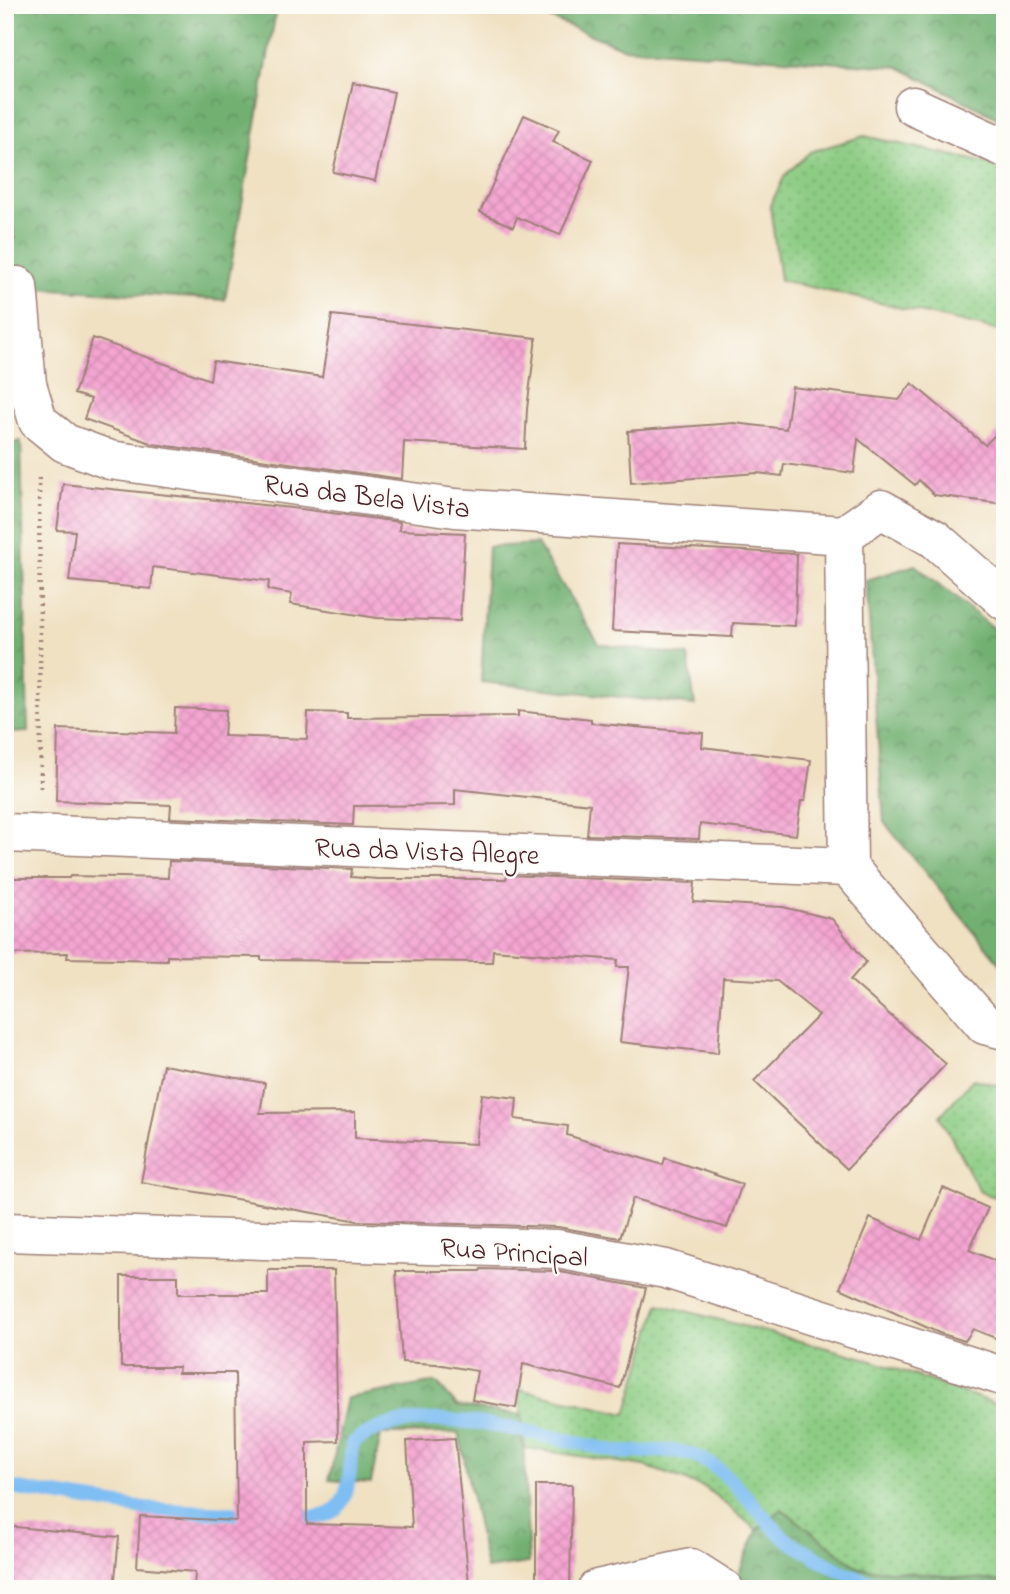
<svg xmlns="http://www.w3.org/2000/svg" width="1010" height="1594" font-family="'Indie Flower',sans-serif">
	<defs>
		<pattern id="grass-dots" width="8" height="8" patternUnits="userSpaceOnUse" patternTransform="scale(1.75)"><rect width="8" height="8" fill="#8ccc83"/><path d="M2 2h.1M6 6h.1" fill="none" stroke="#7aaf71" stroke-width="1.8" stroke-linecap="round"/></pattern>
		<pattern id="forest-crowns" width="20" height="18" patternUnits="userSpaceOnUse" patternTransform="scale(1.75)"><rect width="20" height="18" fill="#71b071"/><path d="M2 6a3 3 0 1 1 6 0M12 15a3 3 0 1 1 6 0" fill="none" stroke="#5f8f5d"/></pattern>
		<pattern id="building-cross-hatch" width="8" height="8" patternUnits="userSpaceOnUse" patternTransform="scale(1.75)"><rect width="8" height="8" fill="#f4a6d2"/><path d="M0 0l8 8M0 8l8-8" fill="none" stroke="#d38eb4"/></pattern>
	</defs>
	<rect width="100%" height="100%" fill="#fdfcf7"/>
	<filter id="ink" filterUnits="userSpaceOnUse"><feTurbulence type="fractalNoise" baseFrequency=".0143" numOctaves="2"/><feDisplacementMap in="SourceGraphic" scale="14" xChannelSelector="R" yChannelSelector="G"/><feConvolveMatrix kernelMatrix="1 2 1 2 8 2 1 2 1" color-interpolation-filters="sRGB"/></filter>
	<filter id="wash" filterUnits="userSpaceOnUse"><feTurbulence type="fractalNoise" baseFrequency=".00686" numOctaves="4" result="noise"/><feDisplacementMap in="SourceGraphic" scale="28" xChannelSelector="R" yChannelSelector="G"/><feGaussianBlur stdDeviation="1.57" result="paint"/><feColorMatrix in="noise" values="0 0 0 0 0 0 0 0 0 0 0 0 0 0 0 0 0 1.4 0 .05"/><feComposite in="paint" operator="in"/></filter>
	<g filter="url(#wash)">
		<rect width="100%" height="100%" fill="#f0e1c3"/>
		<g fill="url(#grass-dots)" stroke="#6b7657" stroke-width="2">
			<path d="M 864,136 L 1005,167 L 1005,332 L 780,280 L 770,206 L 785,175 L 810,152 Z"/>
			<path d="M 973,1079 L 1005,1087 L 1005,1200 L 980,1192 L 940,1116 Z"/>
			<path d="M 659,1304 L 861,1357 L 1005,1407 L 1005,1582 L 859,1568 L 782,1510 L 757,1530 L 706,1488 L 645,1466 L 525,1448 L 519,1389 L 626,1414 Z"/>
		</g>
		<g fill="url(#forest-crowns)" stroke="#5e684e" stroke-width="2">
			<path d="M 5,5 L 277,5 L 225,300 L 5,286 Z"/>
			<path d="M 518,5 L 1005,5 L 1005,122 L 899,67 L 623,48 Z"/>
			<path d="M 21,441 L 28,732 L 5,733 L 5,445 Z"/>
			<path d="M 537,544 L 599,644 L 688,656 L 695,705 L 481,682 L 488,547 Z"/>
			<path d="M 915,565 L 1005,638 L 1005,970 L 884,822 L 866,580 Z"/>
			<path d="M 436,1382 L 457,1406 L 522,1415 L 529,1563 L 486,1569 L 459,1433 L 381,1434 L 371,1483 L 329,1480 L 347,1398 Z"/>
			<path d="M 782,1509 L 859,1568 L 1005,1582 L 1005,1589 L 763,1589 L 738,1575 L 757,1530 Z"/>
		</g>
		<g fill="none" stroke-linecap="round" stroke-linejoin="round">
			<g stroke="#7fbef3" stroke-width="14">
				<path d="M 5,1487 L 145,1509 L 254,1514"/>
				<path d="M 288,1516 C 298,1516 312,1519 322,1516 C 353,1509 349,1470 352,1444 C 404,1398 518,1430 579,1443 C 593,1446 607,1450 621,1452 C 648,1454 675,1445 700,1458 C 734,1475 755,1510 781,1535 C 789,1542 799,1547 808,1552 C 839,1573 864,1582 901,1589"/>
			</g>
		</g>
		<g id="blocks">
			<g fill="url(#building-cross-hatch)">
				<path d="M 353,83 L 394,92 L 375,181 L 333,172 Z"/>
				<path d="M 524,115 L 559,130 L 553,142 L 593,160 L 560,235 L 517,217 L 513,227 L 480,212 Z"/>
				<path d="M 332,315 L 536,338 L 527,409 L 525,449 L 404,442 L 402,479 L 153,444 L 84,419 L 91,399 L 74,394 L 93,338 L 210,380 L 213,361 L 322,377 Z"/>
				<path d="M 912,383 L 985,445 L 1005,425 L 1005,504 L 934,495 L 919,480 L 915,485 L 858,439 L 854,473 L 784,464 L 782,476 L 757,473 L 631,483 L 628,431 L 734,423 L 786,429 L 792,387 L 899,400 Z"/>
				<path d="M 63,484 L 301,509 L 400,522 L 399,530 L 465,533 L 460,621 L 377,618 L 290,604 L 292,594 L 268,590 L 269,581 L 153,567 L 151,589 L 69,581 L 75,531 L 57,530 Z"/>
				<path d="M 617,544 L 797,554 L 795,626 L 733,623 L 732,637 L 612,631 Z"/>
				<path d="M 175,708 L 226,710 L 224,736 L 307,739 L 308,712 L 347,713 L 347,718 L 518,716 L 518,711 L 591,719 L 591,723 L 703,733 L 702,747 L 811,760 L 805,801 L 801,801 L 796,835 L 700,824 L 699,839 L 587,835 L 590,804 L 455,789 L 455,805 L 354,806 L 353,825 L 170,818 L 171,805 L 56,801 L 58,729 L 174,733 Z"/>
				<path d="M 169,861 L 352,869 L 351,877 L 378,879 L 506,879 L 507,875 L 695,883 L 693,902 L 783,907 L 832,919 L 866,962 L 850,980 L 946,1064 L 847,1169 L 754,1081 L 819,1015 L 777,981 L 723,978 L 718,1053 L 620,1042 L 629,967 L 617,967 L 618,960 L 493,950 L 492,962 L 261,960 L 261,957 L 167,956 L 167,960 L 67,958 L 68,953 L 5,954 L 5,878 L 69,878 L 70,876 L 168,878 Z"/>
				<path d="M 163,1065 L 265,1083 L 260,1113 L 355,1112 L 355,1138 L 476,1144 L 482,1094 L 517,1098 L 515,1119 L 568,1126 L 567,1135 L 663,1165 L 665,1158 L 742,1184 L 727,1228 L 633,1198 L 620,1238 L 558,1227 L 358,1221 L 141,1182 Z"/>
				<path d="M 943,1188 L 988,1208 L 969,1250 L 1005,1265 L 1005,1342 L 973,1329 L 965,1341 L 939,1333 L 840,1288 L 870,1218 L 921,1240 Z"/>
				<path d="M 481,1269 L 555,1271 L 646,1288 L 620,1388 L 523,1364 L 516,1408 L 472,1400 L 477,1371 L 436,1364 L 402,1362 L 396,1271 L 480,1271 Z"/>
				<path d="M 268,1270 L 334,1270 L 338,1441 L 307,1442 L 307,1524 L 412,1527 L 407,1441 L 455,1438 L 469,1584 L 436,1589 L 194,1589 L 195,1572 L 137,1567 L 140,1516 L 237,1521 L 235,1373 L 178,1373 L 179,1367 L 121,1367 L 121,1276 L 178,1276 L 178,1294 L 268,1294 Z"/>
				<path d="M 536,1485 L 572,1485 L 570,1589 L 536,1589 Z"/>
				<path d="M 5,1526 L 119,1537 L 114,1589 L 5,1589 Z"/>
			</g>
		</g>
	</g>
	<g filter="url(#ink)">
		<use href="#blocks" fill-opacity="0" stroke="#9d8077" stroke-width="2"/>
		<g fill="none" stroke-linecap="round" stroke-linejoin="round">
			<g stroke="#9d8077" stroke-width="41">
				<g id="minor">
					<path d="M 913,106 L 1005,148"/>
					<path d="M 18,286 L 27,384 L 38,421 L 65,443 L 110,460 L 455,508 L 844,535 L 848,867 L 985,1025 L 1005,1030"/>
					<path d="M 844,535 L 881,509 L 935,539 L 1005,601"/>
					<path d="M 5,833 L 848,867"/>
					<path d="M 5,1232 L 557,1249 L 666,1269 L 1005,1377"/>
					<path d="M 597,1589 L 691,1568 L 724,1589"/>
				</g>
			</g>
			<g stroke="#9d8077" stroke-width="4.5" stroke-dasharray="2 5" stroke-linecap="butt">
				<path d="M 5,147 L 14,244"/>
				<path d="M 39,478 L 41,791"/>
			</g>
			<use href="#minor" stroke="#fff" stroke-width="38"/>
		</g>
	</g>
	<g text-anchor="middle" stroke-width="5" stroke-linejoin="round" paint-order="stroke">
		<g font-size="28" fill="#4a1f2b" stroke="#fdfcf7">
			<text transform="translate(367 495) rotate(7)" y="10">Rua da Bela Vista</text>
			<text transform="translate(427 850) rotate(2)" y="10">Rua da Vista Alegre</text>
			<text transform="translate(514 1251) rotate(4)" y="10">Rua Principal</text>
		</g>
	</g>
	<rect width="1010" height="1594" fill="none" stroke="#fdfcf7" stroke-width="28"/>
</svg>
